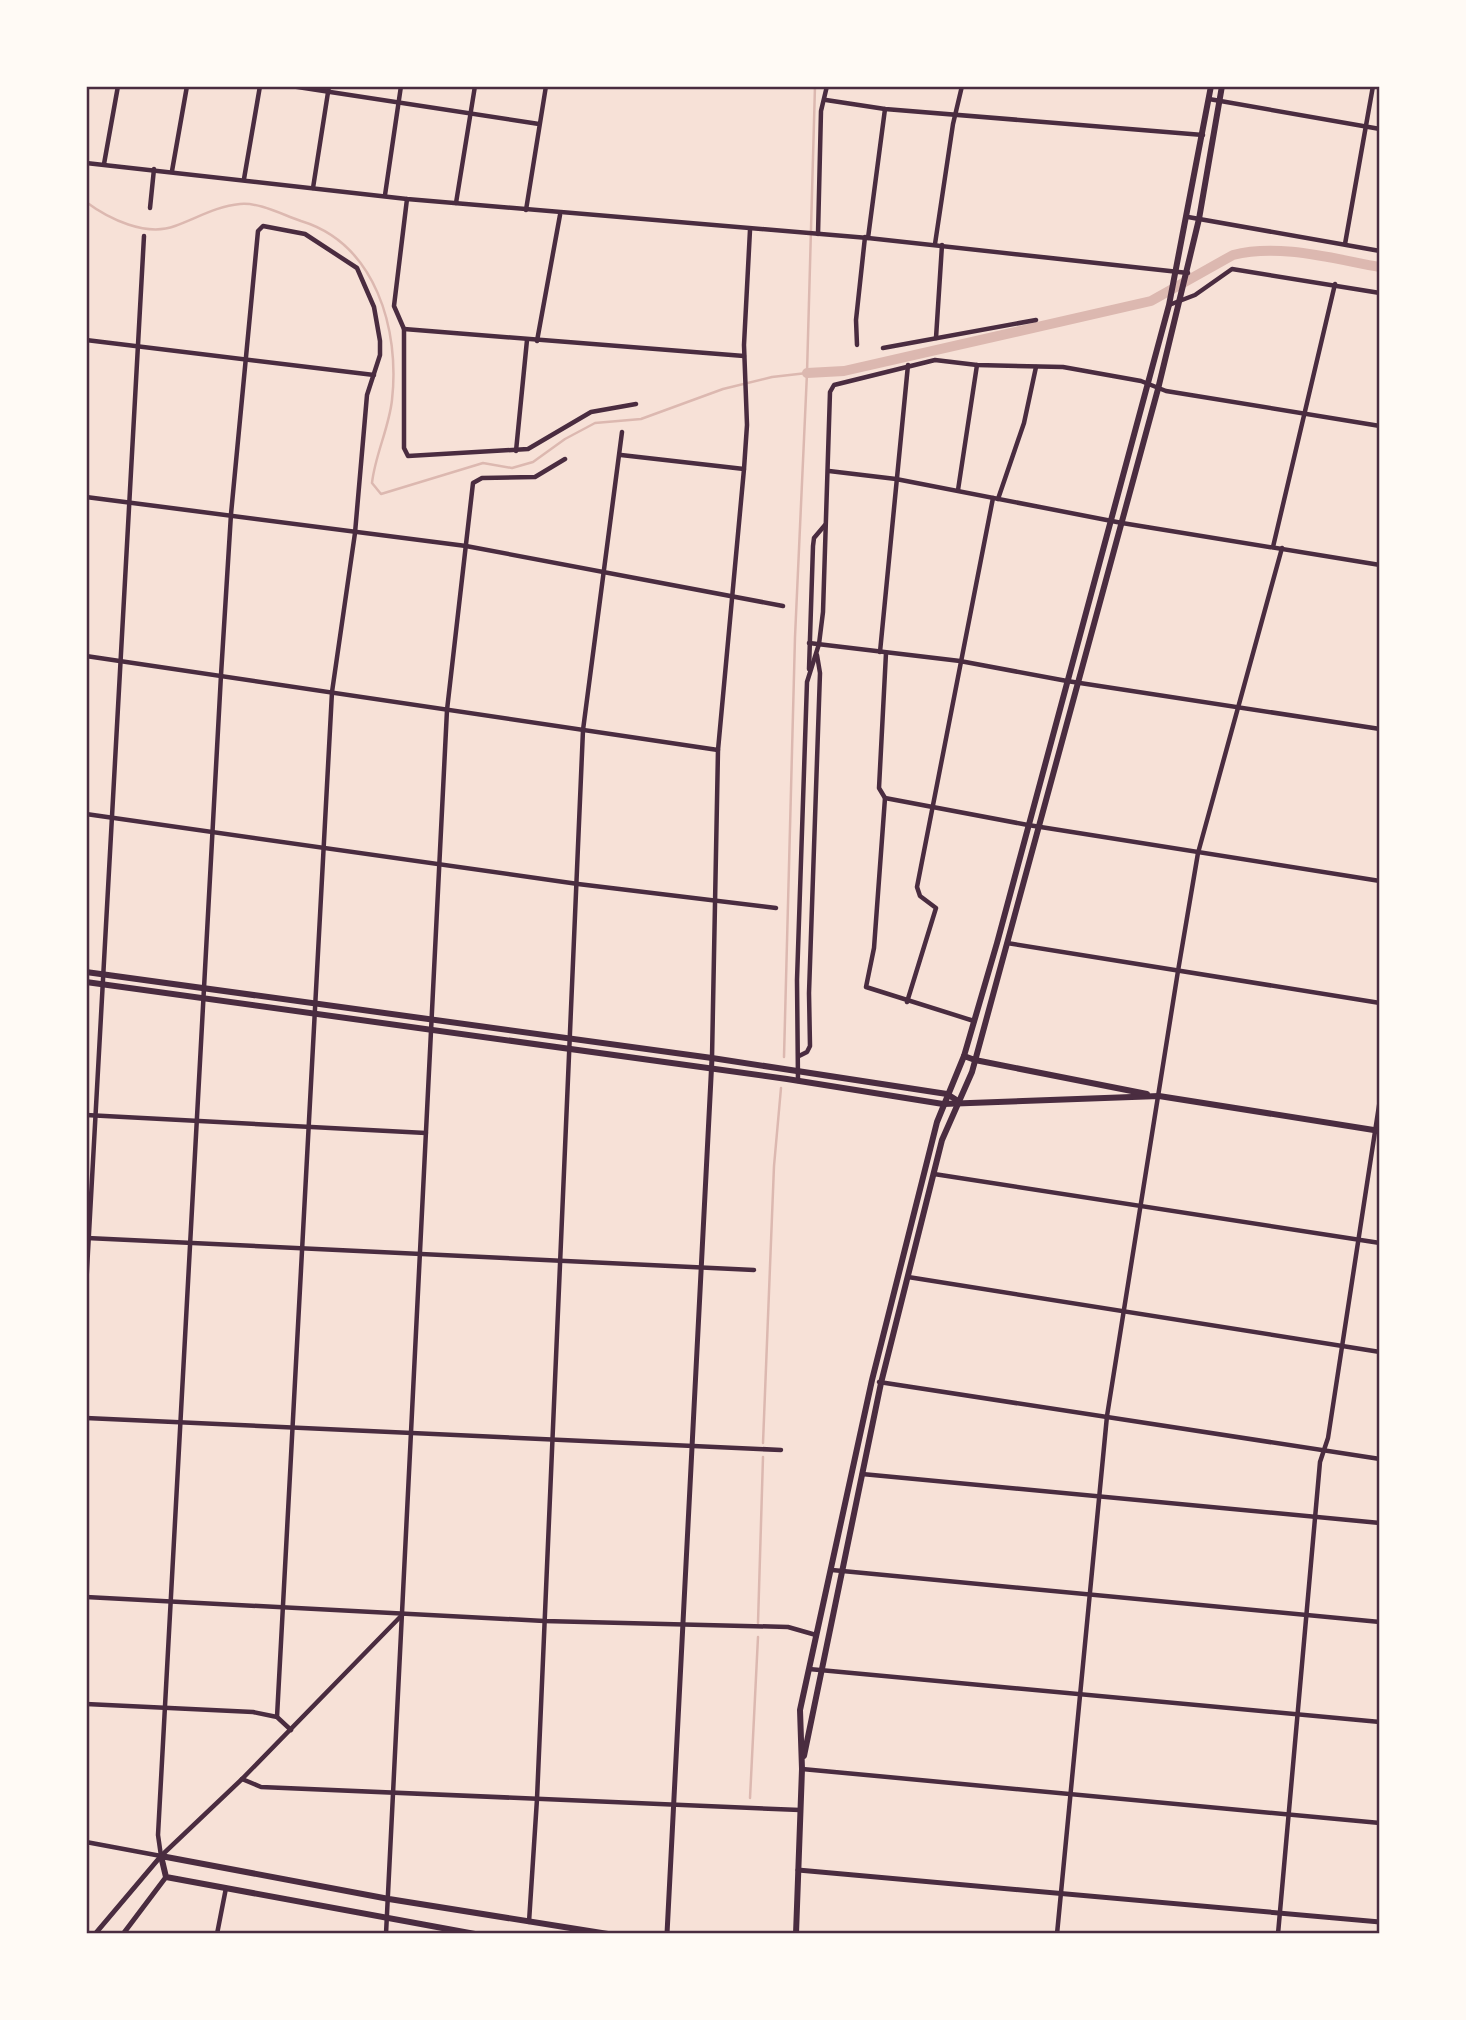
<svg xmlns="http://www.w3.org/2000/svg" width="1466" height="2020" font-family="'Source Sans 3',sans-serif">
	<rect width="100%" height="100%" fill="#f7e1d7"/>
	<g fill="none" stroke-linecap="round" stroke-linejoin="round">
		<g stroke="#dcb8b0" stroke-width="2.5">
			<path d="M 86,202 C 109,219 146,237 175,226 C 197,218 217,206 240,204 C 259,202 283,215 301,221 C 376,244 400,330 392,400 C 389,428 375,455 372,483 L 381,494 L 483,463 L 512,468 L 533,462 L 565,439 L 595,423 L 641,419 L 723,389 L 772,377 L 807,373"/>
			<path d="M 784,1057 L 795,637 L 807,373 L 815,86"/>
			<path d="M 763,1443 L 774,1166 L 781,1088"/>
			<path d="M 758,1623 L 763,1457"/>
			<path d="M 750,1798 L 758,1637"/>
		</g>
		<path stroke="#dcb8b0" stroke-width="10" d="M 807,373 L 844,371 L 1151,301 L 1233,255 C 1279,243 1334,259 1380,267"/>
		<g stroke="#4a2c40" stroke-width="4.5">
			<path d="M 291,86 L 539,124"/>
			<path d="M 1209,99 L 1380,129"/>
			<path d="M 826,100 L 885,109 L 1203,135"/>
			<path d="M 86,163 L 407,199 L 868,238 L 1188,273"/>
			<path d="M 104,164 L 118,86"/>
			<path d="M 172,171 L 187,86"/>
			<path d="M 244,179 L 260,86"/>
			<path d="M 313,188 L 329,86"/>
			<path d="M 385,195 L 401,86"/>
			<path d="M 407,199 L 394,306 L 404,329 L 404,448 L 408,456 L 528,449 L 591,412 L 636,404"/>
			<path d="M 456,203 L 475,86"/>
			<path d="M 150,208 L 154,169"/>
			<path d="M 526,210 L 546,86"/>
			<path d="M 1188,217 L 1380,251"/>
			<path d="M 818,234 L 821,111 L 827,86"/>
			<path d="M 868,238 L 885,109"/>
			<path d="M 935,244 L 953,124 L 962,86"/>
			<path d="M 1345,244 L 1373,86"/>
			<path d="M 1169,305 L 1195,295 L 1232,269 L 1380,293"/>
			<path d="M 404,329 L 744,356"/>
			<path d="M 936,338 L 942,245"/>
			<path d="M 86,340 L 374,375"/>
			<path d="M 537,341 L 560,215"/>
			<path d="M 857,345 L 856,320 L 865,237"/>
			<path d="M 883,348 L 1036,320"/>
			<path d="M 516,451 L 527,340"/>
			<path d="M 621,455 L 744,469"/>
			<path d="M 829,471 L 896,479 L 1122,523 L 1380,565"/>
			<path d="M 958,490 L 977,365"/>
			<path d="M 86,497 L 466,546 L 783,606"/>
			<path d="M 998,499 L 1024,423 L 1036,367"/>
			<path d="M 1273,547 L 1335,284"/>
			<path d="M 809,643 L 960,661 L 1067,681 L 1380,729"/>
			<path d="M 880,652 L 908,365"/>
			<path d="M 886,653 L 879,788 L 885,798 L 874,948 L 866,987 L 974,1021"/>
			<path d="M 86,656 L 718,750"/>
			<path d="M 809,669 L 813,546 L 814,538 L 825,525"/>
			<path d="M 885,798 L 1028,825 L 1380,881"/>
			<path d="M 86,814 L 578,884 L 776,908"/>
			<path d="M 1007,943 L 1380,1003"/>
			<path d="M 907,1002 L 936,908 L 920,896 L 917,887 L 993,498"/>
			<path d="M 799,1056 L 807,1052 L 810,1046 L 809,993 L 820,673 L 817,655"/>
			<path d="M 712,1058 L 718,750 L 744,469 L 747,425 L 744,345 L 750,230"/>
			<path d="M 798,1081 L 797,980 L 807,682 L 819,644 L 823,612 L 830,392 L 834,385 L 935,360 L 977,365 L 1063,367 L 1141,381 L 1166,391 L 1380,426"/>
			<path d="M 86,1115 L 426,1133"/>
			<path d="M 934,1174 L 1380,1243"/>
			<path d="M 87,1238 L 754,1270"/>
			<path d="M 908,1277 L 1380,1352"/>
			<path d="M 86,1288 L 144,236"/>
			<path d="M 879,1382 L 1380,1459"/>
			<path d="M 86,1418 L 781,1450"/>
			<path d="M 862,1474 L 1380,1523"/>
			<path d="M 832,1570 L 1380,1622"/>
			<path d="M 86,1597 L 544,1621 L 788,1627 L 816,1635"/>
			<path d="M 809,1669 L 1380,1722"/>
			<path d="M 86,1704 L 253,1712 L 277,1717 L 291,1730"/>
			<path d="M 802,1769 L 1380,1823"/>
			<path d="M 242,1779 L 261,1787 L 800,1810"/>
			<path d="M 86,1842 L 161,1856"/>
			<path d="M 162,1855 L 242,1779 L 403,1614"/>
			<path d="M 161,1856 L 158,1835 L 221,675 L 231,514 L 258,231 L 263,226 L 305,234 L 357,268 L 374,307 L 380,341 L 380,355 L 367,395 L 355,533 L 332,692 L 277,1717"/>
			<path d="M 529,1922 L 537,1799 L 583,730 L 622,432"/>
			<path d="M 217,1934 L 226,1888"/>
			<path d="M 386,1934 L 447,710 L 473,483 L 482,478 L 535,477 L 565,459"/>
			<path d="M 1057,1934 L 1107,1416 L 1178,971 L 1198,853 L 1282,548"/>
			<path d="M 1278,1934 L 1320,1462 L 1328,1438 L 1380,1099"/>
		</g>
		<g stroke="#4a2c40" stroke-width="5">
			<path d="M 798,1870 L 1380,1922"/>
			<path d="M 95,1934 L 161,1856"/>
			<path d="M 123,1934 L 166,1877"/>
			<path d="M 667,1934 L 712,1058"/>
		</g>
		<g stroke="#4a2c40" stroke-width="6">
			<path d="M 86,972 L 712,1058 L 947,1094 L 958,1101"/>
			<path d="M 86,982 L 787,1079 L 943,1104 L 1159,1096 L 1380,1131"/>
			<path d="M 964,1056 L 975,1060 L 1147,1094"/>
			<path d="M 804,1756 L 881,1383 L 942,1140 L 972,1072 L 1158,389 L 1199,219 L 1222,86"/>
			<path d="M 475,1934 L 166,1877 L 161,1856 L 389,1899 L 608,1934"/>
			<path d="M 796,1934 L 802,1769 L 800,1710 L 872,1380 L 937,1122 L 964,1056 L 997,943 L 1169,305 L 1211,86"/>
		</g>
	</g>
	<rect width="1466" height="2020" fill="none" stroke="#fffaf5" stroke-width="175"/>
	<rect x="88" y="88" width="1290" height="1844" fill="none" stroke="#4a2c40" stroke-width="2.5"/>
</svg>
